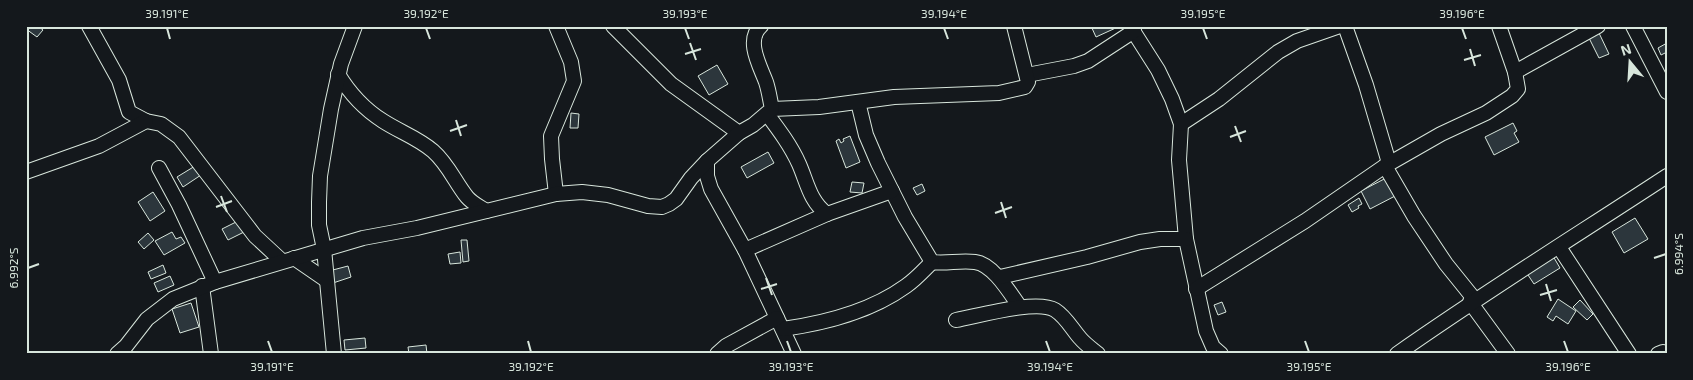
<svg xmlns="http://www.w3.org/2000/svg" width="1693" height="380" font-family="'Exo 2',sans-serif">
	<rect width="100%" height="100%" fill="#14181c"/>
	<g fill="#2c363c" stroke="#d8e6dc">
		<path d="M 26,26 L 38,26 L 43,30 L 37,37 L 26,29 Z"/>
		<path d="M 1091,26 L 1120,26 L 1096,37 Z"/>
		<path d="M 1599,33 L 1609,54 L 1599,58 L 1589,38 Z"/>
		<path d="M 1667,43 L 1667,52 L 1661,55 L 1658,48 Z"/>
		<path d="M 717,65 L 728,84 L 709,95 L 698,76 Z"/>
		<path d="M 571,113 L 579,114 L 578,128 L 570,128 Z"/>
		<path d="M 1513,123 L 1517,131 L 1514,133 L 1519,142 L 1494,155 L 1485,137 Z"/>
		<path d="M 850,136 L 860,162 L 846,168 L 836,141 L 839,139 L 841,143 L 844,141 L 843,139 Z"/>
		<path d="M 768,152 L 774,163 L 747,178 L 741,167 Z"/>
		<path d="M 195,166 L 201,175 L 183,187 L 177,177 Z"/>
		<path d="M 1388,177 L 1397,195 L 1370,209 L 1361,191 Z"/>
		<path d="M 852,182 L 864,183 L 862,193 L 850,192 Z"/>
		<path d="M 922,184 L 925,191 L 917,195 L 913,188 Z"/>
		<path d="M 153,192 L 165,211 L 150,221 L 138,202 Z"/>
		<path d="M 1359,198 L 1362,204 L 1358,206 L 1359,208 L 1352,212 L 1348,205 Z"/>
		<path d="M 1635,218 L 1648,239 L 1624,253 L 1612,232 Z"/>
		<path d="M 238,221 L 244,232 L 228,240 L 222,229 Z"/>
		<path d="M 172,232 L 176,239 L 181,237 L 185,243 L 164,255 L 155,241 Z"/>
		<path d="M 148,233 L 154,240 L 144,249 L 138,242 Z"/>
		<path d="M 461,240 L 467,240 L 469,261 L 463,262 Z"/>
		<path d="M 460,252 L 461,263 L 450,264 L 448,254 Z"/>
		<path d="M 1553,256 L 1560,268 L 1534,284 L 1526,272 Z"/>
		<path d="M 163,265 L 166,273 L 151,279 L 148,272 Z"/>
		<path d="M 348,266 L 351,277 L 333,283 L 329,271 Z"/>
		<path d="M 170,276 L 174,285 L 158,292 L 154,283 Z"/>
		<path d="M 1558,299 L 1576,311 L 1568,324 L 1556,316 L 1553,321 L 1547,317 Z"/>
		<path d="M 1580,300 L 1593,314 L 1587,320 L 1573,307 Z"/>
		<path d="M 1222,302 L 1226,312 L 1218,315 L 1214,305 Z"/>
		<path d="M 191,303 L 199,327 L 180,333 L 172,309 Z"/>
		<path d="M 365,338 L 366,348 L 345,350 L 344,340 Z"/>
		<path d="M 426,345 L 427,354 L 409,354 L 408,347 Z"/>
	</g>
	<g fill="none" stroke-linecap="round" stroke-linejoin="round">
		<g stroke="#d8e6dc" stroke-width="16">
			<g id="minor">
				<path d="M 89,26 L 119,80 L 129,112 L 146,121 L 161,124 L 179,137 L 255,236 L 282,261"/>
				<path d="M 556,26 L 571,62 L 574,81 L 551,136 L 552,159 L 556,194"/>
				<path d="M 613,26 L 671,84 L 739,133"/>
				<path d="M 1130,26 L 1158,70 L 1172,99 L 1181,124 L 1179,160 L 1186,239 L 1206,331 L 1213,347 L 1221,354"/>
				<path d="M 1345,26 L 1366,85 L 1389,163"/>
				<path d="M 1633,26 L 1667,92"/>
				<path d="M 1515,72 L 1598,26"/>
				<path d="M 338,74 C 350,94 364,109 383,121 C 400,132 418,138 433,151 C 448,164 455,182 467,197 C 472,203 480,207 486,211"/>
				<path d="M 1027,75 L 1074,66 L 1088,61 L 1134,31"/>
				<path d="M 858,102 L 866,135 L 878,163 L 905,217 L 932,262 C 946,264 960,260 975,262 C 993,264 1010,293 1020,307"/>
				<path d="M 772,109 L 819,107 L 894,97 L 999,93 L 1025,87 L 1028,82 L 1014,26"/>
				<path d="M 767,114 C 779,130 791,146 799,164 C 807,182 810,202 827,214"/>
				<path d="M 1181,124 L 1219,99 L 1278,52 L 1297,41 L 1340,26"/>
				<path d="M 707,161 L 707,176 L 711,189 L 745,250 L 794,354"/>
				<path d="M 1385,166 L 1414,216 L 1446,264 L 1475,300"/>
				<path d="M 159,168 L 179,205 L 215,282"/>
				<path d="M 26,172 L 99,146 L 146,121"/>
				<path d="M 1559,247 L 1629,354"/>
				<path d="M 745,250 L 827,214 L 892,191"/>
				<path d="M 294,258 L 326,280"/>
				<path d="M 1000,277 L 1087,257 L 1140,242 L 1160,239 L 1186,239"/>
				<path d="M 202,286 L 211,354"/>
				<path d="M 1196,289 L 1305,221 L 1385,166 L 1441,134 L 1486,113 L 1512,96 L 1518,89 L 1515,72 L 1499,26"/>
				<path d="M 1470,302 L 1508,354"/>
				<path d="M 956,320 C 978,316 1037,299 1055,310 C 1066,317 1072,329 1080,338 C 1085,344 1092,349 1098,354"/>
				<path d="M 783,329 C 826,323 870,312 906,286 C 916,279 924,270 932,262"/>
				<path d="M 117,354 L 126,346 L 147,319 L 173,299 L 215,282 L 363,238 L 417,228 L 556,194 L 582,192 L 608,195 L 648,206 L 662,207 L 669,204 L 676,199 L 691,178 L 707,161 L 739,133 L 753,125 L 772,109 C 770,100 769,91 766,82 C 760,66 745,40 761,26"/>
				<path d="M 334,354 L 324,249 L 319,225 L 319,202 L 320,176 L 331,109 L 341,64 L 355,26"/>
				<path d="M 717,354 L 726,346 L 777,318"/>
				<path d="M 1397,354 C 1485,292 1577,235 1667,176"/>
				<path d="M 1658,354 L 1663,352 L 1667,353"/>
			</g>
		</g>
		<use href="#minor" stroke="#14181c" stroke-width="14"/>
	</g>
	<path fill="none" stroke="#d8e6dc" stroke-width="2" d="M 167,28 L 170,39M 426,28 L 430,39M 685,28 L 689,39M 944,28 L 948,39M 1203,28 L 1207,39M 1462,28 L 1466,39M 690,43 L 696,60M 1470,49 L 1475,66M 685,54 L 701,49M 1464,60 L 1481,55M 456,120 L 461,136M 1235,126 L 1241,142M 450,131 L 467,125M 1230,137 L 1246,131M 221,196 L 227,212M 1001,202 L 1006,218M 216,207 L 232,201M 995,213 L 1012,207M 1654,258 L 1666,254M 28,268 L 39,264M 766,278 L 772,295M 1546,284 L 1551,301M 761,289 L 777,284M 1540,295 L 1557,290M 268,341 L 272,352M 528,341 L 531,352M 787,341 L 791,352M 1046,341 L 1050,352M 1305,341 L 1309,352M 1564,341 L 1568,352"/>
	<rect width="1693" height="380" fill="none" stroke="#14181c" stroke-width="55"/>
	<g transform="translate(1630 62) rotate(342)" stroke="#14181c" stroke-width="4" paint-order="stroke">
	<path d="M0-4L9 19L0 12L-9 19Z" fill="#d8e6dc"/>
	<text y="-8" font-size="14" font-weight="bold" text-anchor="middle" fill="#d8e6dc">N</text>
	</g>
	<rect x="28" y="28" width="1638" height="324" fill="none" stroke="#d8e6dc" stroke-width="2"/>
	<g font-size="12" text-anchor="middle" fill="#d8e6dc">
		<text x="167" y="18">39.191°E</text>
		<text x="426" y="18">39.192°E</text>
		<text x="685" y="18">39.193°E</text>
		<text x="944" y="18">39.194°E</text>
		<text x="1203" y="18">39.195°E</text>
		<text x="1462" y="18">39.196°E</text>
		<text transform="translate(1679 254) rotate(-90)" y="4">6.994°S</text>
		<text transform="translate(14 268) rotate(-90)" y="4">6.992°S</text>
		<text x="272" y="371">39.191°E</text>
		<text x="531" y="371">39.192°E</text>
		<text x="791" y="371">39.193°E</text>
		<text x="1050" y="371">39.194°E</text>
		<text x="1309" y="371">39.195°E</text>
		<text x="1568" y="371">39.196°E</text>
	</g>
</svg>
